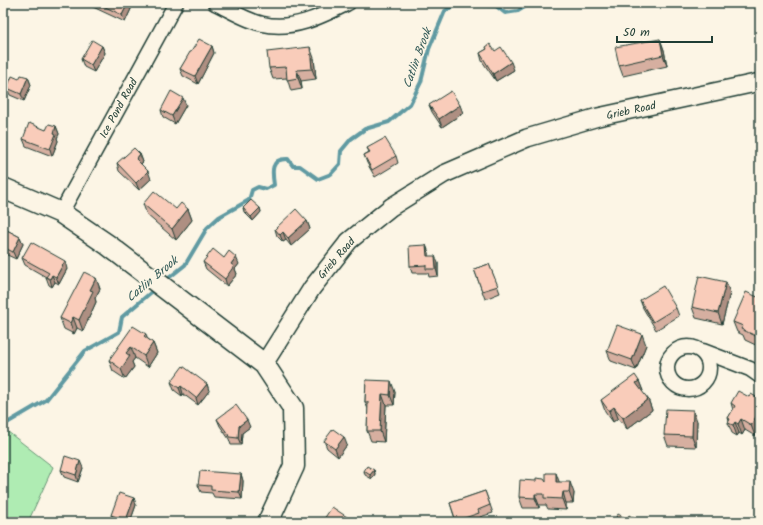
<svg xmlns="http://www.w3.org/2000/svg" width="763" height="525" font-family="Kalam,sans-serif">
	<rect width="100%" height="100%" fill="#fcf5e5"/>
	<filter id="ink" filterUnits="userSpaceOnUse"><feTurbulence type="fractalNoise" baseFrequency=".025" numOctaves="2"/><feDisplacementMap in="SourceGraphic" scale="8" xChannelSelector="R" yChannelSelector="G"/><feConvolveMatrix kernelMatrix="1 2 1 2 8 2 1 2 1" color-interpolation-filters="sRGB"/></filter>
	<g filter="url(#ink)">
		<path fill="#afecb3" stroke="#679474" d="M 3,428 L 53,467 L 28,522 L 3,522 Z"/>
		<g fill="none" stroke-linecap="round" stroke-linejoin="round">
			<g stroke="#609aa2" stroke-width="4">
				<path d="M 596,3 L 615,7 L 631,3"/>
				<path d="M 675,3 L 677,3"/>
				<path d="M 165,281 L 185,265 L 207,228 L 219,217 L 249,200 L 252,190 L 258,187 L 266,189 L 274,185 C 272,172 270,158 288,159 L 293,166 L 300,166 L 318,179 L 331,174 L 340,164 L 341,151 L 351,139 L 365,129 L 389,122 L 410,104 L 421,82 L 429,49 L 445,11 L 458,3 L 496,6 L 505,13 L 518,11 L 531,3"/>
				<path d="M 3,433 L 7,423 L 46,400 L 85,351 L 119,332 L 122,317 L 155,289"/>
			</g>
			<g stroke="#1f3d34" stroke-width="17">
				<g id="minor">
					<path d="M 215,3 C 230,10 247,21 263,24 C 293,31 322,16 348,3"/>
					<path d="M 61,213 L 176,3"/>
					<circle cx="688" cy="368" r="21"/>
					<path d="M 703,351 L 750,369 L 760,376"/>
				</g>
			</g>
			<g stroke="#1f3d34" stroke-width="20">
				<path id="tertiary" d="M 264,364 L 312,288 L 349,241 L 391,207 L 444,174 L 527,138 L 598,117 L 760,82"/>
			</g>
			<g stroke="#1f3d34" stroke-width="23">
				<path id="secondary" d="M 3,188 L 61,213 L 108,245 L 264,364 L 293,408 L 294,466 L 268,522"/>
			</g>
			<use href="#minor" stroke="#fcf5e5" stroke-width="14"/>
			<use href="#tertiary" stroke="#fcf5e5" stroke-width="17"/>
			<use href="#secondary" stroke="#fcf5e5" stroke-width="20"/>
		</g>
		<g fill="#d6afa0" stroke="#1f3d34">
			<path d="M 92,3 L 129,3 L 131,9 L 125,22 L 93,7 Z"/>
			<path d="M 660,39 L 664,50 L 667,66 L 623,76 L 619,65 Z"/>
			<path d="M 102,46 L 105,53 L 94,72 L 84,67 L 81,59 Z"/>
			<path d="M 212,46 L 214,53 L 198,84 L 183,76 L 180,69 L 191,52 Z"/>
			<path d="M 486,47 L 495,51 L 514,70 L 496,81 L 482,61 L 480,53 L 487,49 Z"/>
			<path d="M 314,58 L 316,79 L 301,81 L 302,89 L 291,91 L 287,78 L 273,79 L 269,68 Z"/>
			<path d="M 28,77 L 31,85 L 24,101 L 10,95 L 7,88 L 19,79 Z"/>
			<path d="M 186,105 L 175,124 L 163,117 L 161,110 Z"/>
			<path d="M 429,105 L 463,113 L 442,127 L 432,112 Z"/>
			<path d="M 56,126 L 59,134 L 57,138 L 58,141 L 52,156 L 26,146 L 23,139 Z"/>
			<path d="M 367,148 L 396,156 L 398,163 L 375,177 L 367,163 L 364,155 L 369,152 Z"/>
			<path d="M 140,154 L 143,162 L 141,164 L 151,179 L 139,190 L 119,171 L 117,163 Z"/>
			<path d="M 143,204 L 176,209 L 188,209 L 192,220 L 176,240 L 147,215 Z"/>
			<path d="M 243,208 L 260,208 L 261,212 L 253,221 L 244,212 Z"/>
			<path d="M 307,221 L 310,229 L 291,246 L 286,240 L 283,242 L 277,236 L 275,229 Z"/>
			<path d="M 3,228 L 20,237 L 23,244 L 16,259 L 5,254 L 3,257 Z"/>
			<path d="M 426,245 L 429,253 L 429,256 L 438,263 L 438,276 L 429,277 L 428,273 L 412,273 L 410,266 Z"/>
			<path d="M 22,258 L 67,269 L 59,284 L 55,282 L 52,287 L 49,285 L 46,277 L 25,265 Z"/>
			<path d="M 224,258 L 239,264 L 235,269 L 237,274 L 227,286 L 206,269 L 203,262 Z"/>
			<path d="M 489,264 L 500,293 L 485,299 L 474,269 Z"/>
			<path d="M 96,278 L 100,289 L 95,298 L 96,302 L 83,331 L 77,328 L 74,334 L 64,329 L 60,318 Z"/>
			<path d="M 730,293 L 722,324 L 696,318 L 692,307 Z"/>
			<path d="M 760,298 L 760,347 L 745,340 L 743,335 L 737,332 L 733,322 Z"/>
			<path d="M 640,300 L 676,308 L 679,316 L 656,330 L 643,308 Z"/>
			<path d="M 146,334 L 147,338 L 153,343 L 157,353 L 148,367 L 135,358 L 132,362 L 134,367 L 125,379 L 113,371 L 109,360 Z"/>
			<path d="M 646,345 L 636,370 L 611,361 L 607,351 Z"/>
			<path d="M 366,380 L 395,392 L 394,405 L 386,405 L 384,442 L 371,441 L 367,431 L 368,409 L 365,402 Z"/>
			<path d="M 639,381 L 643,391 L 642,392 L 648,399 L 652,410 L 627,429 L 618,418 L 613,422 L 605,411 L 601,400 Z"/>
			<path d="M 171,382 L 207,384 L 209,391 L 198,405 L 183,394 L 182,396 L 174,390 Z"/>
			<path d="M 749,397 L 760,399 L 760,427 L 755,436 L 745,430 L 742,435 L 739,433 L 737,436 L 732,433 L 728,423 L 729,421 L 728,418 L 733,410 L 731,403 Z"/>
			<path d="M 217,419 L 250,427 L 242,433 L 241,445 L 231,445 L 229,439 L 220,426 Z"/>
			<path d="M 697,421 L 696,447 L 668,446 L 664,435 Z"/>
			<path d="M 324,441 L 347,445 L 338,457 L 327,448 Z"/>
			<path d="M 83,468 L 78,482 L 64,477 L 61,470 Z"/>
			<path d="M 374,470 L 375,474 L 372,479 L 365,475 L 364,471 Z"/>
			<path d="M 241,474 L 243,481 L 242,499 L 214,497 L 212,493 L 201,492 L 198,485 Z"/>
			<path d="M 546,482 L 559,482 L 574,493 L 573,503 L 566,503 L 566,510 L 548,509 L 546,505 L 539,505 L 539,508 L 523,508 L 519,497 Z"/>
			<path d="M 485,491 L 493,513 L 480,517 L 481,520 L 476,522 L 456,522 L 450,503 Z"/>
			<path d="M 134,498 L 136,505 L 130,522 L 113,522 L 111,515 Z"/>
		</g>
		<g fill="#ae8f82" stroke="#1f3d34">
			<path d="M 128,3 L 129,3 L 131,9 L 125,22 L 122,15 Z"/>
			<path d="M 660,39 L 664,50 L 667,66 L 663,55 Z"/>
			<path d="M 102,46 L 105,53 L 94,72 L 91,65 Z"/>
			<path d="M 212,46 L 214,53 L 198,84 L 195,76 Z"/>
			<path d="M 310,47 L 314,58 L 316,79 L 312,69 Z"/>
			<path d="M 511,62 L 514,70 L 496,81 L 493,74 Z"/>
			<path d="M 297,70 L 301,81 L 302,89 L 298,78 Z"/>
			<path d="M 28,77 L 31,85 L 24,101 L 21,94 Z"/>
			<path d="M 183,98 L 186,105 L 175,124 L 172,116 Z"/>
			<path d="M 460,105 L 463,113 L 442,127 L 439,119 Z"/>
			<path d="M 56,126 L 59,134 L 57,138 L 58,141 L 52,156 L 50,149 L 54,133 Z"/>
			<path d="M 140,154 L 143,162 L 138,166 L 136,159 Z"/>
			<path d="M 148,171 L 151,179 L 139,190 L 136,183 Z"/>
			<path d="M 260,208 L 261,212 L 253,221 L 251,217 Z"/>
			<path d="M 188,209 L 192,220 L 176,240 L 172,229 Z"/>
			<path d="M 307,221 L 310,229 L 291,246 L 288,238 Z"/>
			<path d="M 283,232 L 286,240 L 283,242 L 280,235 Z"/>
			<path d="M 20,237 L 23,244 L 16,259 L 13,252 Z"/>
			<path d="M 426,245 L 429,253 L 429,264 L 427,256 Z"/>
			<path d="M 3,249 L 5,254 L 3,257 Z"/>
			<path d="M 435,256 L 438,263 L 438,276 L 436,269 Z"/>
			<path d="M 236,257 L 239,264 L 235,269 L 237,274 L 227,286 L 225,279 L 231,264 Z"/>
			<path d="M 65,261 L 67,269 L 59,284 L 56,277 Z"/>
			<path d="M 52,275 L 55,282 L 52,287 L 50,279 Z"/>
			<path d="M 96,278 L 100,289 L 95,298 L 96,302 L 83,331 L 79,320 L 90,290 Z"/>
			<path d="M 726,282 L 730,293 L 722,324 L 718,313 Z"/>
			<path d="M 73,317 L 77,328 L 74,334 L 70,323 Z"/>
			<path d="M 760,328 L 760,346 L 756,336 Z"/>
			<path d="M 642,334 L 646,345 L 636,370 L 632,360 Z"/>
			<path d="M 153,343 L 157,353 L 148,367 L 144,356 Z"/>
			<path d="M 131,347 L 135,358 L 132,362 L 134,367 L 125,379 L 121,369 L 126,353 Z"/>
			<path d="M 391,381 L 395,392 L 394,405 L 390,395 Z"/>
			<path d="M 639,381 L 643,391 L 640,394 L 636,383 Z"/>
			<path d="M 207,384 L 209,391 L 198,405 L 196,398 Z"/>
			<path d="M 181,386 L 183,394 L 182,396 L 179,388 Z"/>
			<path d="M 382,394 L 386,405 L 384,442 L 380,431 Z"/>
			<path d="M 648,399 L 652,410 L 627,429 L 623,418 Z"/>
			<path d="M 614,407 L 618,418 L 613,422 L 609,411 Z"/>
			<path d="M 693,410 L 697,421 L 696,447 L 692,436 Z"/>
			<path d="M 760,410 L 760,427 L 755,436 L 751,425 Z"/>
			<path d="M 741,419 L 745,430 L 742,435 L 738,424 Z"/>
			<path d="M 247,420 L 250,427 L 242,433 L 241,445 L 238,438 L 239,426 Z"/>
			<path d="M 735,422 L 739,433 L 737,436 L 733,425 Z"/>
			<path d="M 344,437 L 347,445 L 338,457 L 335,449 Z"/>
			<path d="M 80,461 L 83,468 L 78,482 L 76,475 Z"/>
			<path d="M 374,470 L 375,474 L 372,479 L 370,475 Z"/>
			<path d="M 556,473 L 560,484 L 556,482 Z"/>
			<path d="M 241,474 L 243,481 L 242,499 L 239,492 Z"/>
			<path d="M 570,482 L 574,493 L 573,503 L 569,492 Z"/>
			<path d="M 563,492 L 566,503 L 566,510 L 562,499 Z"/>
			<path d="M 535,494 L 539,505 L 539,508 L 535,498 Z"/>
			<path d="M 134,498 L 136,505 L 130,522 L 126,522 L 126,520 Z"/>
			<path d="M 347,517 L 349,522 L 343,522 Z"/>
		</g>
		<g fill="#f9ccba" stroke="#1f3d34">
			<path d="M 97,3 L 128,3 L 122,15 Z"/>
			<path d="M 199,39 L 212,46 L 195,76 L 180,69 L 190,52 L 191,52 Z"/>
			<path d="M 660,39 L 663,55 L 619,65 L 615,47 Z"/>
			<path d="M 92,40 L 102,46 L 91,65 L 81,59 Z"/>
			<path d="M 490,44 L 495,51 L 501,47 L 511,62 L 493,74 L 480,53 L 487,49 L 486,47 Z"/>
			<path d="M 310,47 L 312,69 L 297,70 L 298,78 L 287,80 L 286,67 L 269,68 L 267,52 Z"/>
			<path d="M 21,75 L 28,77 L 21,94 L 7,88 L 12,76 L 19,79 Z"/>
			<path d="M 171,91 L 183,98 L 172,116 L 161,110 Z"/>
			<path d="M 451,91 L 460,105 L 439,119 L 429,105 Z"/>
			<path d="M 29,123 L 46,130 L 49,124 L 56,126 L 54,133 L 56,134 L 50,149 L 23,139 Z"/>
			<path d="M 385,138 L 396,156 L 372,170 L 364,155 L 370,152 L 367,148 Z"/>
			<path d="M 134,148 L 140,154 L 136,159 L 148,171 L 136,183 L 117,163 Z"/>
			<path d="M 154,191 L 176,209 L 181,203 L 188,209 L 172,229 L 143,204 Z"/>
			<path d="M 251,200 L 260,208 L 251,217 L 243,208 Z"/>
			<path d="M 296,209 L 307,221 L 288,238 L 283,232 L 280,235 L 275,229 Z"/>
			<path d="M 3,228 L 20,237 L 13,252 L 3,247 Z"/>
			<path d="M 31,242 L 65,261 L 56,277 L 52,275 L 50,279 L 46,277 L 49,273 L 22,258 Z"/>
			<path d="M 426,245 L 427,256 L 435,256 L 436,269 L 426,269 L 426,265 L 410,266 L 409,246 Z"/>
			<path d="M 213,249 L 224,258 L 229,251 L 236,257 L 231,264 L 234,266 L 225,279 L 203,262 Z"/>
			<path d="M 489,264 L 498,286 L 482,291 L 474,269 Z"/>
			<path d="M 84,272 L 96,278 L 90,290 L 93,291 L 79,320 L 73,317 L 70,323 L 60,318 Z"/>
			<path d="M 699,276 L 726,282 L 718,313 L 692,307 Z"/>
			<path d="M 663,286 L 676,308 L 653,322 L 640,300 Z"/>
			<path d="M 746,292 L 760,298 L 760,328 L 756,336 L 741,329 L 743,326 L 733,322 Z"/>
			<path d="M 617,325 L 642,334 L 632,360 L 607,351 Z"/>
			<path d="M 133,326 L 146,334 L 144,336 L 153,343 L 144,356 L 131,347 L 126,353 L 130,356 L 121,369 L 109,360 Z"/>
			<path d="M 183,366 L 207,384 L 196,398 L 181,386 L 179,388 L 171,382 Z"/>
			<path d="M 635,375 L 639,381 L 636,383 L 648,399 L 623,418 L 614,407 L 609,411 L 601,400 Z"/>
			<path d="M 366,380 L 391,381 L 390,395 L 382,394 L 380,431 L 367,431 L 368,402 L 365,402 Z"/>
			<path d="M 738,391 L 749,397 L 751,394 L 760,399 L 760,401 L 759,403 L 760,404 L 760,410 L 751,425 L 741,419 L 738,424 L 735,422 L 733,425 L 728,423 L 730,419 L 728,418 L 735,406 L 731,403 Z"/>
			<path d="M 236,405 L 247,420 L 239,426 L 238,438 L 229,437 L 228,434 L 217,419 Z"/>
			<path d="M 666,409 L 693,410 L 692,436 L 664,435 Z"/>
			<path d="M 333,429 L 344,437 L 335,449 L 324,441 Z"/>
			<path d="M 65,456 L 80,461 L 76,475 L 61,470 Z"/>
			<path d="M 367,466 L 374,470 L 370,475 L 364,471 Z"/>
			<path d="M 200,471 L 241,474 L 239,492 L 211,490 L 211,486 L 198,485 Z"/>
			<path d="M 546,473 L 556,473 L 556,482 L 570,482 L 569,492 L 563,492 L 562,499 L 544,498 L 544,494 L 535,494 L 535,498 L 519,497 L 520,480 L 536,481 L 536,478 L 544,479 L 546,482 Z"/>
			<path d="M 485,491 L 490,505 L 478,510 L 479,513 L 456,521 L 450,503 Z"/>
			<path d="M 119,493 L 134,498 L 126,520 L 111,515 Z"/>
			<path d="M 332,507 L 347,517 L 343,522 L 322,522 Z"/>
			<path d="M 618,514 L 627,519 L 629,515 L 640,522 L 613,522 Z"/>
			<path d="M 409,520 L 410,522 L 404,522 Z"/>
		</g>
	</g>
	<g text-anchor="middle" stroke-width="3.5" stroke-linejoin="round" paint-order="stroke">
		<g font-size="11" fill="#1f3d34" stroke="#fcf5e5">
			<text transform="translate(118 108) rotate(-61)" y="4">Ice Pond Road</text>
			<text transform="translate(631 110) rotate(-12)" y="4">Grieb Road</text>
			<text transform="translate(336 258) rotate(-49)" y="4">Grieb Road</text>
		</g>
		<g font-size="12" font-style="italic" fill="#355c59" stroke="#fcf5e5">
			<text transform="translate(417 58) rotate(-70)" y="4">Catlin Brook</text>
			<text transform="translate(152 279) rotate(-40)" y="4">Catlin Brook</text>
		</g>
	</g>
	<rect width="763" height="525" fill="none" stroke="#fcf5e5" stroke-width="16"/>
	<rect x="8" y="8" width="747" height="509" fill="none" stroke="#1f3d34" stroke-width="1.5" filter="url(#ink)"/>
	<path d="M617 36v6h95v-6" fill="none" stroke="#1f3d34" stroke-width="2"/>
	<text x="623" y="36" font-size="12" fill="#1f3d34" stroke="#fcf5e5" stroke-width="3" paint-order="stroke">50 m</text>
</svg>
